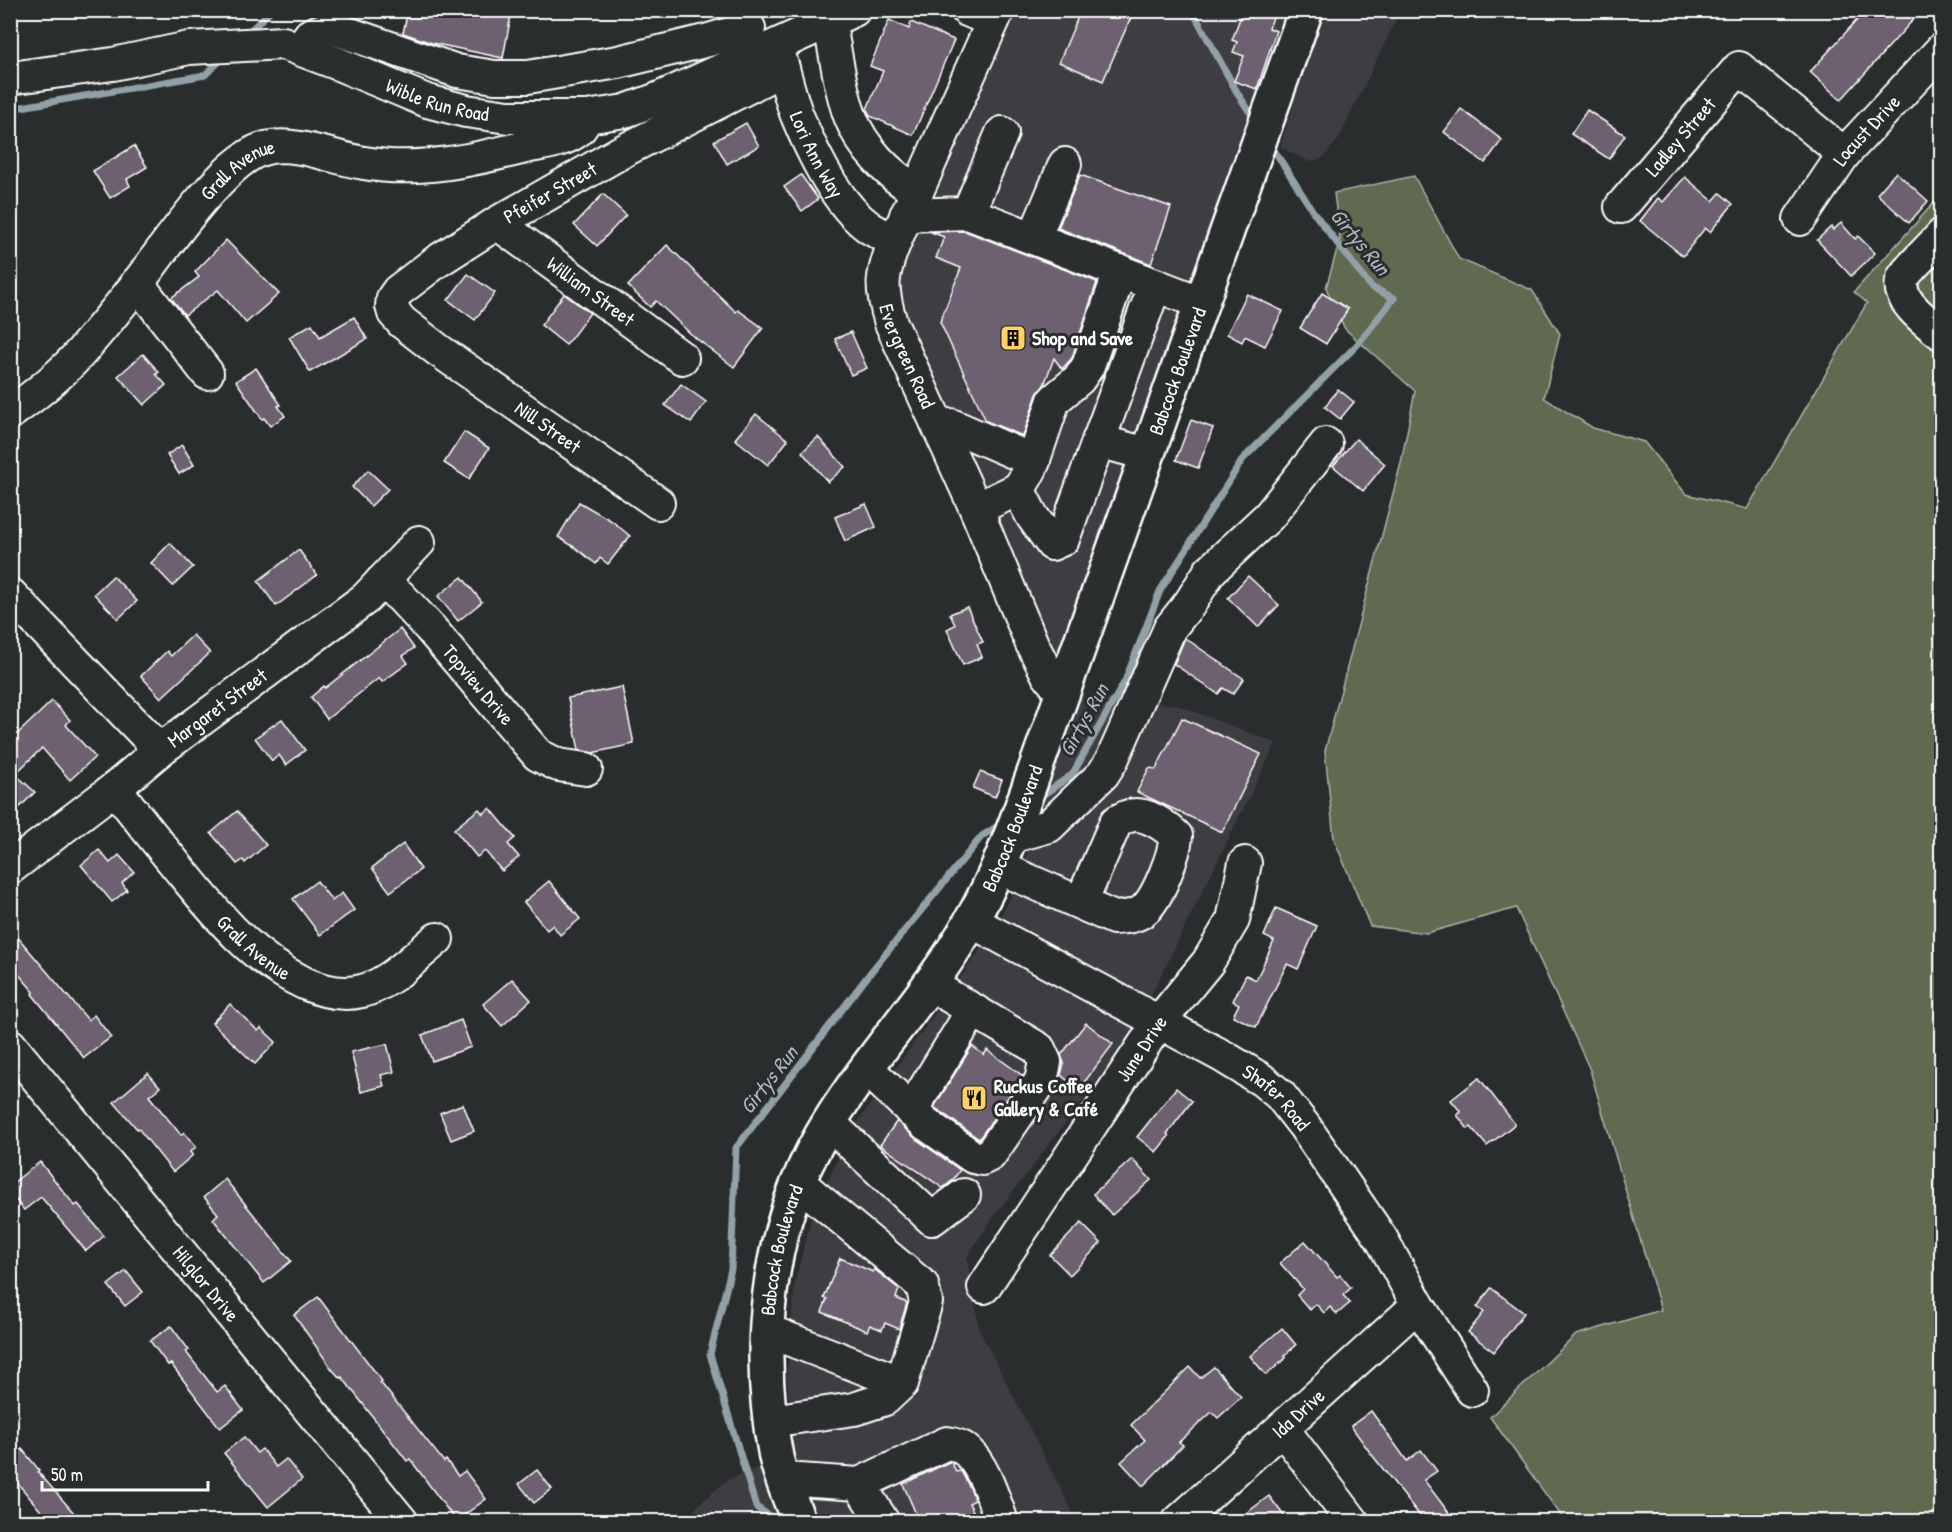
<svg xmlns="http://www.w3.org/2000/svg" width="1952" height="1532" font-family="'Patrick Hand',sans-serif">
	<rect width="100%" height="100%" fill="#2a2d2e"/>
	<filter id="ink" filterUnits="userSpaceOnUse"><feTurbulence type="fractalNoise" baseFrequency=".0167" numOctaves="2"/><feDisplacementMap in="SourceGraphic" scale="12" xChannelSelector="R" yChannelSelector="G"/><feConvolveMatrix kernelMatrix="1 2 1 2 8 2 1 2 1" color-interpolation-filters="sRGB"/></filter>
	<g filter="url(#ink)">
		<g fill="#3e3c42">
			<path d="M 998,11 L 1306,11 L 1062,693 L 884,300 Z"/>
			<path d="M 1324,11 L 1400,11 L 1338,140 L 1323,158 L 1310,162 L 1280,147 Z"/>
			<path d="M 1078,695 L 1177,705 L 1276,743 L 1129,1040 L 994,1216 L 967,1257 L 979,1329 L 1077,1521 L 687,1522 L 696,1507 L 726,1481 L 793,1453 L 787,1376 L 795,1281 L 812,1215 L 851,1131 L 985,943 L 1009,901 L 1032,839 Z"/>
		</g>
		<path fill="#5e6a51" stroke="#aeb4a8" stroke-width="1.5" d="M 1414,176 L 1459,259 L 1532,290 L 1560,334 L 1544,398 L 1593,428 L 1644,442 L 1686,494 L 1747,509 L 1867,303 L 1854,292 L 1941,195 L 1941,1521 L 1565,1521 L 1490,1417 L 1576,1335 L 1661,1310 L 1590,1070 L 1516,908 L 1427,933 L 1370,926 L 1334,839 L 1325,751 L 1401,463 L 1415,391 L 1345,329 L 1326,288 L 1340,239 L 1334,193 Z"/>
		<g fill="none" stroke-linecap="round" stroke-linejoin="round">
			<g stroke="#92a1a8" stroke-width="7">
				<path d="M 1192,10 L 1238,94 L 1255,120"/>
				<path d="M 248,33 L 271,10"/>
				<path d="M 10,109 L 205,75 L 225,56"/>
				<path d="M 1038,798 L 1072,775 L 1125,681 L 1160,591 L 1243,459 L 1357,345 L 1394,298 L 1371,287 L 1314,213 L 1269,142"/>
				<path d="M 778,1522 L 756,1507 L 710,1354 L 731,1269 L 736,1148 L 874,968 L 982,836 L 1004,822"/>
			</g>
		</g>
		<g fill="#6d606f" stroke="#fff" stroke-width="1.5">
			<path d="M 408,10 L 512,10 L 503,58 L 432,43 L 403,33 Z"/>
			<path d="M 1081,10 L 1117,10 L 1131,17 L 1103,81 L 1059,62 Z"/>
			<path d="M 1243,10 L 1276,10 L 1269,28 L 1276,31 L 1257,89 L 1234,81 L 1244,56 L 1233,52 L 1237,42 L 1232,40 Z"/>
			<path d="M 1866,10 L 1922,10 L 1841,100 L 1810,72 Z"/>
			<path d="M 889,20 L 909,29 L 911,22 L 954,40 L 913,135 L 870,116 L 867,109 L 883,71 L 870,66 Z"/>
			<path d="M 1461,109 L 1502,140 L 1485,163 L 1444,132 Z"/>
			<path d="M 1587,110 L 1625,135 L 1609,159 L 1571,134 Z"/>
			<path d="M 746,123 L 759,146 L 727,164 L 714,141 Z"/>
			<path d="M 134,146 L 147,167 L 127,179 L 130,186 L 110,198 L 93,171 Z"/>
			<path d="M 1896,172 L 1928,201 L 1909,223 L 1877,194 Z"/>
			<path d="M 801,175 L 818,199 L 802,211 L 784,187 Z"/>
			<path d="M 1080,175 L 1171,207 L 1151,264 L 1058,228 Z"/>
			<path d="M 1685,177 L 1713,201 L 1720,193 L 1733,204 L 1710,232 L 1705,228 L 1683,256 L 1640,221 L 1658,198 L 1663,202 Z"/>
			<path d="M 603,194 L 626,215 L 597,246 L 574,225 Z"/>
			<path d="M 1841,223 L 1855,239 L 1858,236 L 1875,253 L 1851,276 L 1817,240 L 1831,227 L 1833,230 Z"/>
			<path d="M 965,231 L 1097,282 L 1072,358 L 1062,369 L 1054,358 L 1044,385 L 1037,394 L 1023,436 L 986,421 L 940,322 L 961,268 L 936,258 L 944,237 L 931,232 Z"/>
			<path d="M 226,240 L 279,294 L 246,323 L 218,290 L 185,315 L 171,298 L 199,277 L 195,272 Z"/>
			<path d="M 667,245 L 736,312 L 738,310 L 763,328 L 734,367 L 693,336 L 656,301 L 650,307 L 628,286 Z"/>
			<path d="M 468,274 L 495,293 L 475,320 L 448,300 Z"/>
			<path d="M 1322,293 L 1348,309 L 1326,344 L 1300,328 Z"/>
			<path d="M 564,294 L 590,313 L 566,345 L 541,325 Z"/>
			<path d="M 1247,294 L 1283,311 L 1265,346 L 1245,336 L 1242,342 L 1227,334 Z"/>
			<path d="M 354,317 L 367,339 L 310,372 L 289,337 L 312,324 L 320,337 Z"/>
			<path d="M 851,332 L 867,368 L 851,375 L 835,339 Z"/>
			<path d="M 143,354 L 159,372 L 156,374 L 166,385 L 144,405 L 118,376 Z"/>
			<path d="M 256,368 L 281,405 L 278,406 L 285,416 L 270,426 L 264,418 L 262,419 L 236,381 Z"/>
			<path d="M 681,384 L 706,402 L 691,423 L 665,405 Z"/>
			<path d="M 1338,389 L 1354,402 L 1340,419 L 1325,407 Z"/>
			<path d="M 756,414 L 788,440 L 768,465 L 735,439 Z"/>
			<path d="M 1191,420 L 1213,428 L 1198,468 L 1176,460 Z"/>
			<path d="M 464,432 L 489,448 L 469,479 L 444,463 Z"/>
			<path d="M 818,437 L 845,467 L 828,482 L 802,452 Z"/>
			<path d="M 1356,439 L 1385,464 L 1363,491 L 1333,466 Z"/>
			<path d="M 182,445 L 194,465 L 179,474 L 167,455 Z"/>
			<path d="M 368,470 L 388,489 L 371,506 L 352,487 Z"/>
			<path d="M 579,502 L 612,521 L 630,536 L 608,564 L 600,558 L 596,564 L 576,548 L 558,537 Z"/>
			<path d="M 866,504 L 876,527 L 845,541 L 835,517 Z"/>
			<path d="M 170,543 L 193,567 L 173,586 L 151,563 Z"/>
			<path d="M 299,550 L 317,575 L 276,606 L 258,581 Z"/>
			<path d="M 113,576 L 137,601 L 118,619 L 94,594 Z"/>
			<path d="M 1248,576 L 1279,605 L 1258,627 L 1228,598 Z"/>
			<path d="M 462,577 L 482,602 L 458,621 L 438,596 Z"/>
			<path d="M 967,607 L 983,642 L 977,644 L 982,657 L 963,665 L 947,629 L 955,625 L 950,614 Z"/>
			<path d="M 400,629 L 414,648 L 403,656 L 408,663 L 382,682 L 379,678 L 327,719 L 311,697 L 324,686 L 325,688 Z"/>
			<path d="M 193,635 L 210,653 L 161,698 L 141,676 L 167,651 L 171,656 Z"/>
			<path d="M 1185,638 L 1244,679 L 1233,694 L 1223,688 L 1218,694 L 1174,664 Z"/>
			<path d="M 622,687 L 634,744 L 592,753 L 579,750 L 568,698 Z"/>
			<path d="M 52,701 L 70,720 L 66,725 L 95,757 L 70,780 L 42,748 L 15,774 L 35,792 L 20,807 L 10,798 L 10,741 Z"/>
			<path d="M 1182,718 L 1261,754 L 1222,832 L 1137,792 L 1149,768 L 1156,769 Z"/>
			<path d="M 282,719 L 305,750 L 286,765 L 279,755 L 272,761 L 255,738 Z"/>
			<path d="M 980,772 L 1002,780 L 995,797 L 973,788 Z"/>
			<path d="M 490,808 L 515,838 L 508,844 L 519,857 L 502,871 L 485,851 L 477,857 L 454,829 L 479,809 L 483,814 Z"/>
			<path d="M 237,811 L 266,845 L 245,863 L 243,860 L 237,864 L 211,833 Z"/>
			<path d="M 403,844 L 421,869 L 390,892 L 372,868 Z"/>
			<path d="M 99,850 L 110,863 L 119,855 L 134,872 L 122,883 L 127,890 L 112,902 L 81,865 Z"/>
			<path d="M 317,881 L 332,901 L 342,893 L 354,910 L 320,935 L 293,899 Z"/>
			<path d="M 549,881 L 580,919 L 560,935 L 553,925 L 547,930 L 524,902 Z"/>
			<path d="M 1276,908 L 1317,926 L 1298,969 L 1287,964 L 1256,1027 L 1233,1016 L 1239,1004 L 1233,1001 L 1246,975 L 1256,980 L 1274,941 L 1264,936 Z"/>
			<path d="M 10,928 L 88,1020 L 94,1015 L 111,1037 L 84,1058 L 32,994 L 34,992 L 10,964 Z"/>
			<path d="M 512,979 L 531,1000 L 502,1026 L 483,1004 Z"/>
			<path d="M 230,1004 L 258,1031 L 261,1028 L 276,1042 L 255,1064 L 212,1023 Z"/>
			<path d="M 461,1020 L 471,1047 L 432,1061 L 422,1035 Z"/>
			<path d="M 1086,1023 L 1113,1044 L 1086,1080 L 1079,1086 L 1076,1084 L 1074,1086 L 1061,1075 L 1064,1063 L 1061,1055 Z"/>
			<path d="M 387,1044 L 394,1072 L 381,1075 L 384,1086 L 361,1092 L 351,1052 Z"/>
			<path d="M 972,1046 L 984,1055 L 987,1050 L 1023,1076 L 979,1139 L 934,1107 Z"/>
			<path d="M 148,1073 L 160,1087 L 149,1096 L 181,1135 L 184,1132 L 196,1147 L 190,1152 L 193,1155 L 173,1172 L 138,1128 L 137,1129 L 114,1102 Z"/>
			<path d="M 1479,1078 L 1515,1124 L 1487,1146 L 1471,1127 L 1468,1129 L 1457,1115 L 1461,1112 L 1451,1100 Z"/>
			<path d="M 1176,1088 L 1192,1101 L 1167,1134 L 1169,1136 L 1156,1152 L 1137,1137 Z"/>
			<path d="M 463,1104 L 474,1131 L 451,1140 L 440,1113 Z"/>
			<path d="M 897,1121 L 916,1139 L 960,1170 L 952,1181 L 943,1188 L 880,1145 Z"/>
			<path d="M 1132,1159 L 1151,1180 L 1112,1215 L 1093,1194 Z"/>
			<path d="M 40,1162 L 75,1206 L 78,1204 L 104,1236 L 86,1251 L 41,1197 L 24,1210 L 10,1193 L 10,1185 Z"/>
			<path d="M 225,1179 L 291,1261 L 264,1283 L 213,1219 L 218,1214 L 204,1197 Z"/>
			<path d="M 1081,1223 L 1101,1243 L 1070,1275 L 1050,1255 Z"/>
			<path d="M 1305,1241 L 1337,1277 L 1340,1275 L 1351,1288 L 1343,1295 L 1350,1303 L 1337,1314 L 1330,1307 L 1324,1313 L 1316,1304 L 1310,1310 L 1297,1295 L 1303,1289 L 1280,1263 Z"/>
			<path d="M 840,1258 L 873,1272 L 874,1269 L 899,1289 L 896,1298 L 907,1303 L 899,1329 L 885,1323 L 882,1330 L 870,1325 L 867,1331 L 822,1312 L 827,1299 L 824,1298 Z"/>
			<path d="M 126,1271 L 143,1292 L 125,1306 L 108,1285 Z"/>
			<path d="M 1491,1288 L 1524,1313 L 1494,1352 L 1468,1332 L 1484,1312 L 1477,1307 Z"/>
			<path d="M 318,1297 L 382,1381 L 380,1382 L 444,1462 L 446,1460 L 458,1476 L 465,1471 L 486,1499 L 456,1521 L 410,1459 L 407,1461 L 342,1377 L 340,1378 L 332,1369 L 294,1315 Z"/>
			<path d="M 171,1326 L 189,1350 L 186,1352 L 217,1392 L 225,1386 L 243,1410 L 220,1428 L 171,1364 L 168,1365 L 150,1341 Z"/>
			<path d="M 1282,1328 L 1296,1345 L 1284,1356 L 1286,1358 L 1266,1375 L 1250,1356 Z"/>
			<path d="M 1190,1367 L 1200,1378 L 1214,1367 L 1241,1397 L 1218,1418 L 1212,1412 L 1179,1442 L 1183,1445 L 1143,1486 L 1121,1462 L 1145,1440 L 1131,1425 Z"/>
			<path d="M 1371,1411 L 1407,1461 L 1421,1450 L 1437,1471 L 1424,1480 L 1455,1521 L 1424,1521 L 1369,1451 L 1351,1426 Z"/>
			<path d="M 244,1437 L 257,1453 L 262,1449 L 276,1467 L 286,1459 L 302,1479 L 268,1507 L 224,1453 Z"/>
			<path d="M 22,1449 L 39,1470 L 38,1472 L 81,1521 L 38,1521 L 45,1516 L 10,1474 L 10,1458 Z"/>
			<path d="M 949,1462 L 952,1463 L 956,1472 L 961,1471 L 970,1488 L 975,1500 L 969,1503 L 978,1521 L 919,1521 L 903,1484 Z"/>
			<path d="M 537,1470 L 552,1489 L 534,1503 L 519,1484 Z"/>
			<path d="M 1269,1496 L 1288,1521 L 1236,1521 Z"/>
		</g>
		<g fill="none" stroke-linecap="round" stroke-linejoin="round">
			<g stroke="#fff" stroke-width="36">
				<g id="minor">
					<path d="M 967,10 L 993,21"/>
					<path id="s1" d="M 998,10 L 895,241 C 881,276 880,287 891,323 L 976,509 L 1032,644 L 1048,675 L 1062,693"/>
					<path d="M 829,21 C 836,52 839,87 850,116 C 862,147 888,175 917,191"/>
					<path d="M 300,49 L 310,35 L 330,27 L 457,71 L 495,77 L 528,77 L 618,62 L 709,40 L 749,28"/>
					<path id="s2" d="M 778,51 C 784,71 789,93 796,113 C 811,150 837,205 870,228 C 878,233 887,237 895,241"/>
					<path id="s3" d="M 10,78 L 113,64 L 189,48 L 283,43 L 336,63 L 427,101 L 466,111 L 508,117 L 587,117 L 625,111 L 658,99 L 854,10"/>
					<path id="s4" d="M 1621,207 L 1739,68 L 1844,154"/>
					<path d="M 968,213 L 1002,133"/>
					<path d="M 906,215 L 968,213 L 1202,303"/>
					<path id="s5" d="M 1800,219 L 1844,154 L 1942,49"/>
					<path id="s6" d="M 497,223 L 682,358"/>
					<path d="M 1942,235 C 1935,243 1906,271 1903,278 C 1894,299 1928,323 1942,334"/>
					<path d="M 1034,238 L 1065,164"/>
					<path d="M 137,283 L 207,373"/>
					<path id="s7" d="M 10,413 C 37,394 61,375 82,351 C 101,329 119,307 137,284 C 163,250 226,156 266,148 C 298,141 332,158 364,163 C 419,173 477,159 530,146 C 546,143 563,141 577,131 C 582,128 584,122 587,117"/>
					<path d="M 951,425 L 1034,461"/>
					<path d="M 1098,441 L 1147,454"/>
					<path d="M 1018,489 L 1032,516 L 1052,544 L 1063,539 L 1155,285"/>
					<path id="s8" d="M 658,503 L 438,350 L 402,322 L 394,313 L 392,306 L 393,298 L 398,291 L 436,262 L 497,223 L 623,151 L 783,69"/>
					<path d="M 976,509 L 1018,489 L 1025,479 L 1031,468 L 1054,400 L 1079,379 L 1088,366 L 1120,271"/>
					<path id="s9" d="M 381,582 L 400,596 L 430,628 L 538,755 L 558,765 L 586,769"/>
					<path d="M 10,594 L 160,750"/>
					<path id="s10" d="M 115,788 C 136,816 158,843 180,870 C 217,915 251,958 304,983 C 322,991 342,996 362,991 C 390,984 415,957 437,939"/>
					<path d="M 1010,837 L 1049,826 L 1103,774 L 1112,760 L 1170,628 L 1190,603 L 1210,571 L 1269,516 L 1326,444"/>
					<path d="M 998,867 L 1114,918 C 1125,917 1137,917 1145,909 C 1158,897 1175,854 1176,836 C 1165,826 1145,811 1129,816 C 1125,817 1120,820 1116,822 L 1081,903"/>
					<path id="s11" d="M 10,868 L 115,788 L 160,750 L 366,598 L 419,542"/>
					<path id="s12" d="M 971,921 L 1224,1057 L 1262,1080 L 1280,1095 L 1305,1127 L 1381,1238 L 1418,1305 L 1472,1390"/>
					<path id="s13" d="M 10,1045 L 402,1522"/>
					<path d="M 867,1069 L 926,1124 L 973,1157 L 982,1159 L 990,1155 L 1041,1081 L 1045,1062 L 1039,1049 L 929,984"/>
					<path d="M 911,1111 L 973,1010"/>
					<path d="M 829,1123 L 932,1219 L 964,1195"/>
					<path id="s14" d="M 984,1287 L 1159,1022 L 1208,962 L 1233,920 L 1245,863"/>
					<path d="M 768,1331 L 902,1383"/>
					<path d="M 770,1421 L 854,1409 L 885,1399 L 902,1383 L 926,1302 L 922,1285 L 799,1183"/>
					<path d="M 1282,1428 L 1353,1522"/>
					<path d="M 783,1479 L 859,1484 L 947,1443 C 951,1444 957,1445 961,1447 C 982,1459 994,1500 1002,1522"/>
					<path d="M 859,1484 L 883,1522"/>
					<path id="s15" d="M 1178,1522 L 1418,1305"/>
				</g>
			</g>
			<g stroke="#fff" stroke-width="38">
				<g id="major">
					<path id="s16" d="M 799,1522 C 791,1501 781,1479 776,1457 C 755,1352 766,1230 821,1136 C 865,1060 928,997 971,921 C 1000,871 1018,816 1038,762 L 1306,10"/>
				</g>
			</g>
			<use href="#minor" stroke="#2a2d2e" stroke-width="32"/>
			<use href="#major" stroke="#2a2d2e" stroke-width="33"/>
		</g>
	</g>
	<defs>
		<g id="building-square" transform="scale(1.35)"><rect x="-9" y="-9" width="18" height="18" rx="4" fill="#ffd166" stroke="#2a2d2e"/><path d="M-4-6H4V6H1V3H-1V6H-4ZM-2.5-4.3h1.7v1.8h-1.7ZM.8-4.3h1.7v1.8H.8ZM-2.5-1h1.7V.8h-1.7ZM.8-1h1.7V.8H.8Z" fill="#111"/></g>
		<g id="restaurant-square" transform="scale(1.35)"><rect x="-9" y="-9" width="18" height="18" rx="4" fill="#ffd166" stroke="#2a2d2e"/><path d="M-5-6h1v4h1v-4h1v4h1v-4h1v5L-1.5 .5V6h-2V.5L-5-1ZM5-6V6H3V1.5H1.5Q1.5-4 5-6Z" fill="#111"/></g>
	</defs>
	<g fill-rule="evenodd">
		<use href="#building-square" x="1013" y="338"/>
		<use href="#restaurant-square" x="974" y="1098"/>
	</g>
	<g text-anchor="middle" stroke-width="6" stroke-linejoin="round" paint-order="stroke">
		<g font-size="20" fill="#fff" stroke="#2a2d2e">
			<text dy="7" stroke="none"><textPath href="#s3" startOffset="441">Wible Run Road</textPath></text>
			<text dy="7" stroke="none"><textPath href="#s5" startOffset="111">Locust Drive</textPath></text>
			<text dy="7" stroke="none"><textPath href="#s4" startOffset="92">Ladley Street</textPath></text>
			<text dy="7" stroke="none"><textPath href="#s2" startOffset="111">Lori Ann Way</textPath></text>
			<text dy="7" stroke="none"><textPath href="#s7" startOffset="336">Grall Avenue</textPath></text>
			<text dy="7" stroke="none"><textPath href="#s8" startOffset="531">Pfeifer Street</textPath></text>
			<text dy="7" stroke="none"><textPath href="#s6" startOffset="116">William Street</textPath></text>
			<text dy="7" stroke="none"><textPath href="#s1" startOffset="374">Evergreen Road</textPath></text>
			<text dy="7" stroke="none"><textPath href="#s16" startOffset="1250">Babcock Boulevard</textPath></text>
			<text transform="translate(548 427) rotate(35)" y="7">Nill Street</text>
			<text dy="7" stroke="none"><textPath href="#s9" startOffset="142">Topview Drive</textPath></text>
			<text dy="7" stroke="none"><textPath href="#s11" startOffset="262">Margaret Street</textPath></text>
			<text dy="7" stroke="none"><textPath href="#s16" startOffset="764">Babcock Boulevard</textPath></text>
			<text dy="7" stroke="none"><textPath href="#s10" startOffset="212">Grall Avenue</textPath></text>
			<text dy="7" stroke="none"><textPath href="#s14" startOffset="286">June Drive</textPath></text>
			<text dy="7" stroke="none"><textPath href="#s12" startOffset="354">Shafer Road</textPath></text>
			<text dy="7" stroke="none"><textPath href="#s16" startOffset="278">Babcock Boulevard</textPath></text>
			<text dy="7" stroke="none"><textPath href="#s13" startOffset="309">Hilglor Drive</textPath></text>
			<text dy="7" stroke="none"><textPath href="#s15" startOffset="162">Ida Drive</textPath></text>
		</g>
		<g font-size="20" font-weight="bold" fill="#fff" stroke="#2a2d2e" text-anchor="start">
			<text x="1032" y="345">Shop and Save</text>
			<text x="994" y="1093">Ruckus Coffee<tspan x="994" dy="23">Gallery &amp; Café</tspan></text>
		</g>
		<g font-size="21" font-style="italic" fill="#aeb8be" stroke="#2a2d2e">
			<text transform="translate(1360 242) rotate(50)" y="7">Girtys Run</text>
			<text transform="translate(1084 720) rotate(-61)" y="7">Girtys Run</text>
			<text transform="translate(769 1080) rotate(-52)" y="7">Girtys Run</text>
		</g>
	</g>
	<rect width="1952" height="1532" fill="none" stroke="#2a2d2e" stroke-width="36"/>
	<rect x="18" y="18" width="1916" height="1496" fill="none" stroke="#fff" stroke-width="2" filter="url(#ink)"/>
	<path d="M42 1481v9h166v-9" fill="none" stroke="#ffffff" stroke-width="3"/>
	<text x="51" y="1481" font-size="18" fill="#ffffff" stroke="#2a2d2e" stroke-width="4.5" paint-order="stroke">50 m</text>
</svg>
